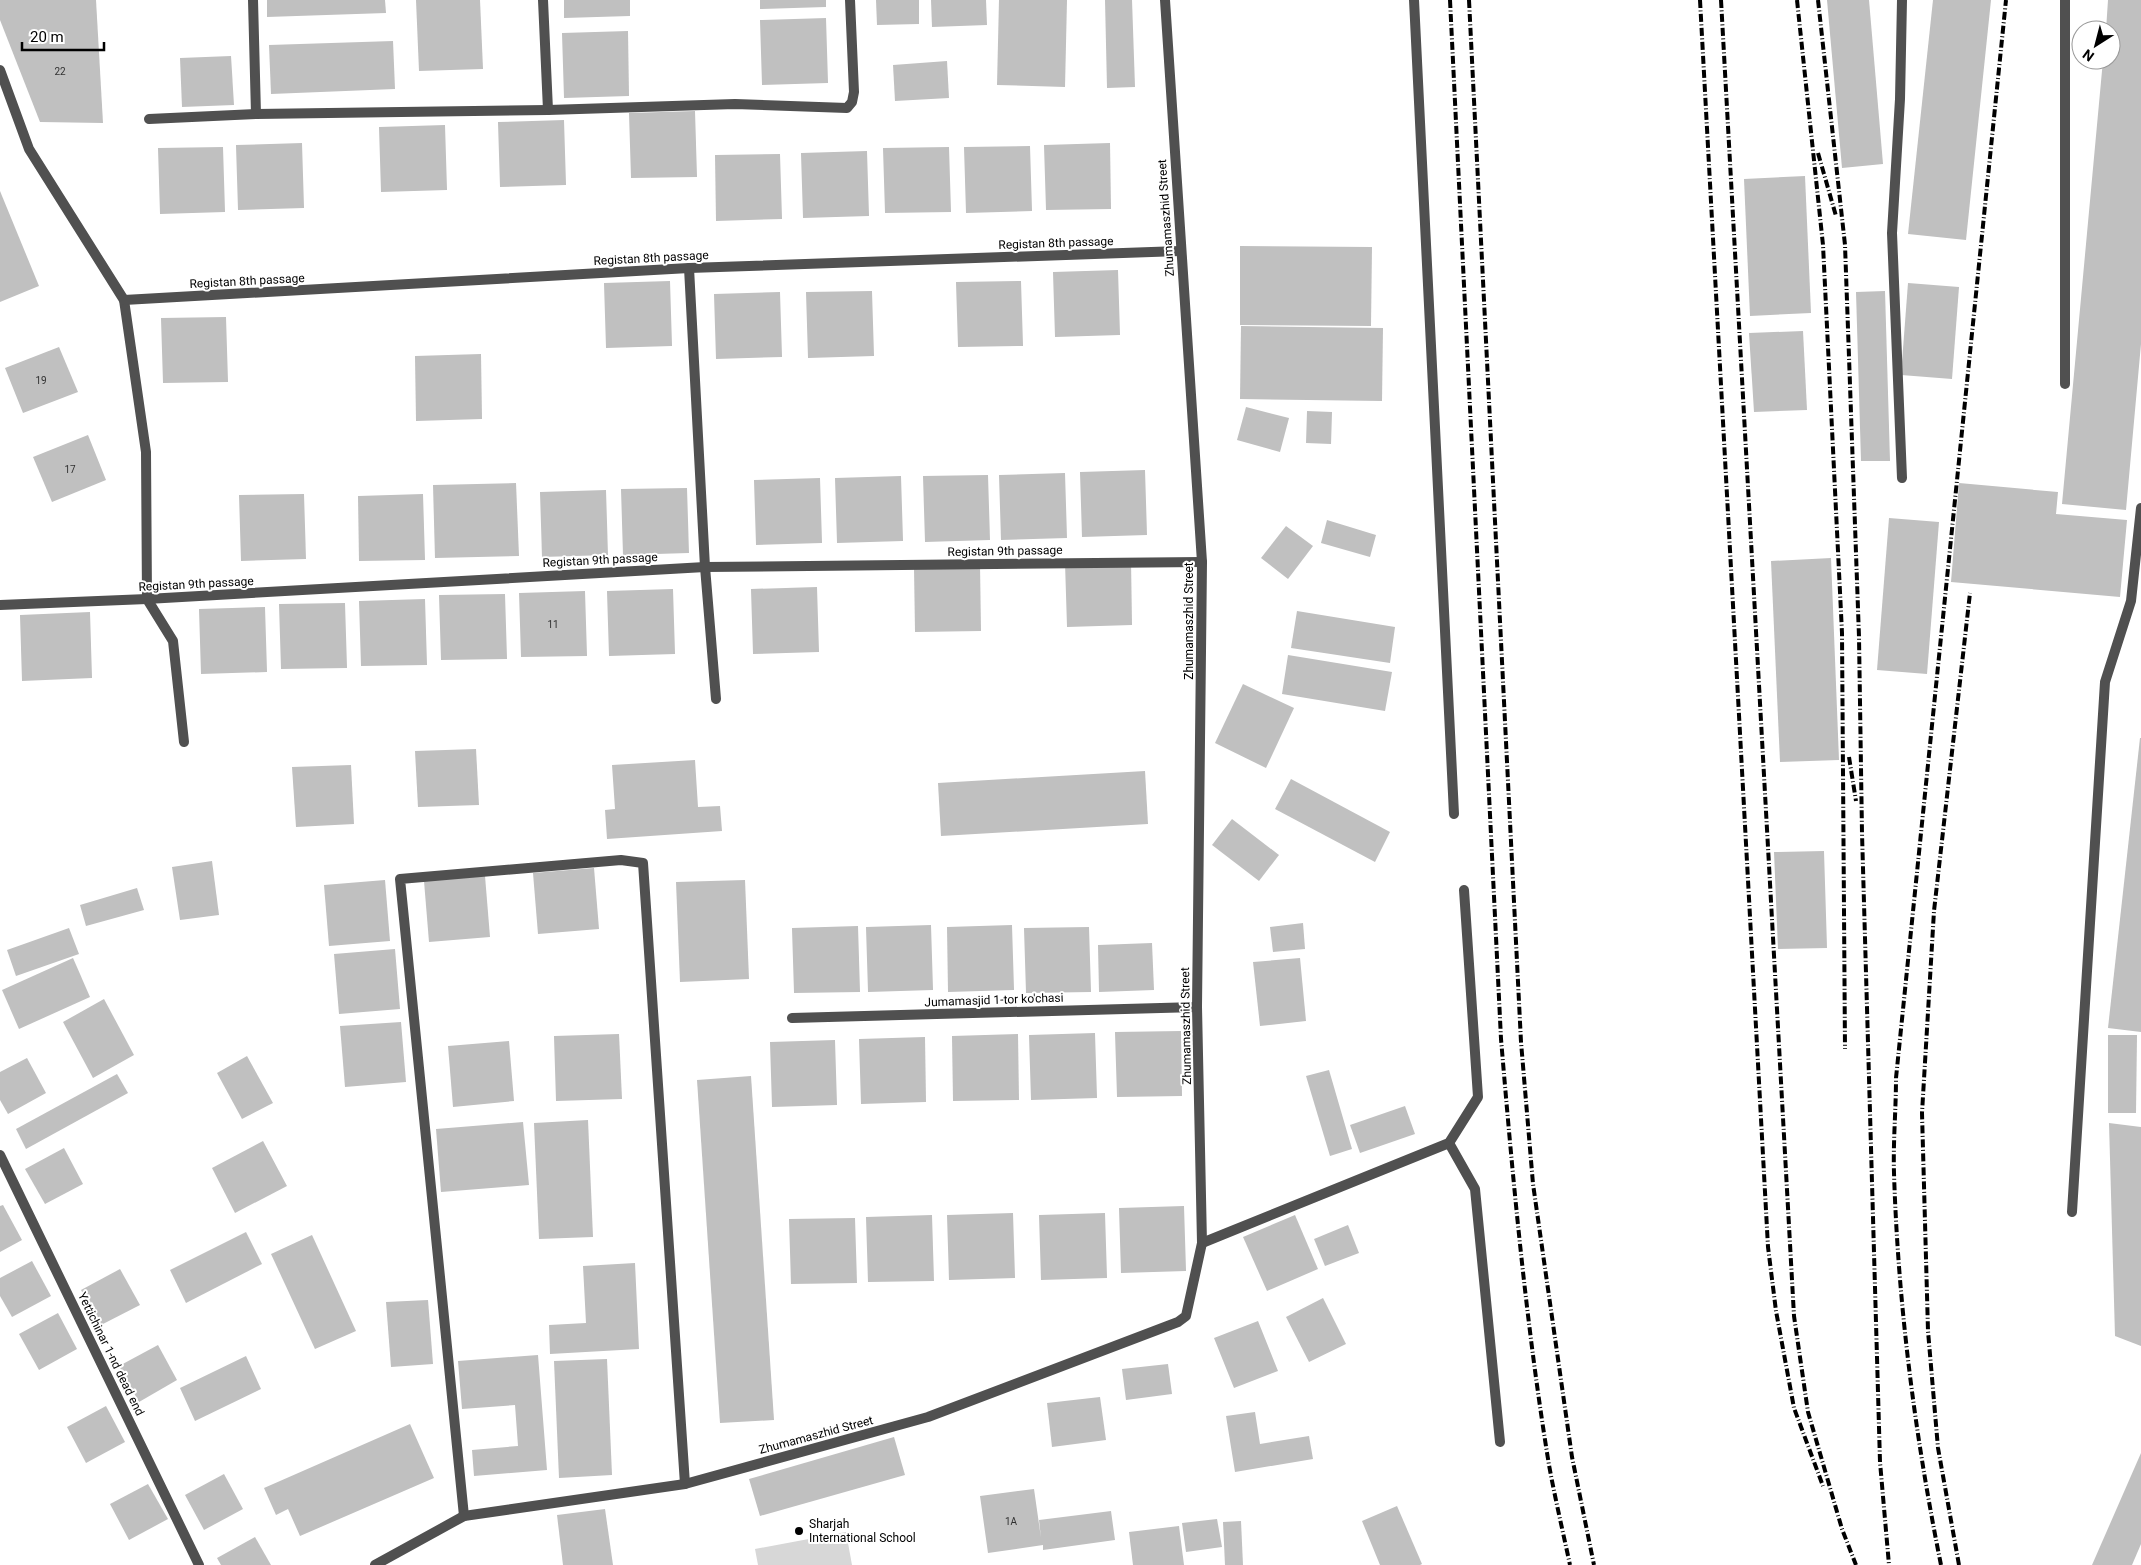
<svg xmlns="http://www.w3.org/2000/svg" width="2141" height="1565" font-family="Roboto,sans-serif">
	<rect width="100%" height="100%" fill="#fff"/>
	<path fill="#d7d7d7" d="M 846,1532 L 852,1565 L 758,1565 L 755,1549 Z"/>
	<g fill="#c0c0c0">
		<path d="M 0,0 L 96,0 L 103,123 L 40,122 L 0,20 Z"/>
		<path d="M 267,0 L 385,0 L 386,13 L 267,17 Z"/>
		<path d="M 416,0 L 480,0 L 483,69 L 419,71 Z"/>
		<path d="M 564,0 L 630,0 L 630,16 L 564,18 Z"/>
		<path d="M 760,0 L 826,0 L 826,7 L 760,9 Z"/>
		<path d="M 876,0 L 919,0 L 919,24 L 877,25 Z"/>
		<path d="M 931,0 L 986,0 L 987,25 L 932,27 Z"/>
		<path d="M 999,0 L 1067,0 L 1065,87 L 997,85 Z"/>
		<path d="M 1105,0 L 1132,0 L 1135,87 L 1107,88 Z"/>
		<path d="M 1827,0 L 1869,0 L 1883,164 L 1842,168 Z"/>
		<path d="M 1933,0 L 1991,0 L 1966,240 L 1908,234 Z"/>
		<path d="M 2108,0 L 2141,0 L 2141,344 L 2126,510 L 2062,504 L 2103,60 L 2111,60 L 2111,30 L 2106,30 Z"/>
		<path d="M 826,18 L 828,83 L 762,85 L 760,20 Z"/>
		<path d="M 628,31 L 629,96 L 564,98 L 562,33 Z"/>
		<path d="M 393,41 L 395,89 L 271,94 L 269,45 Z"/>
		<path d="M 231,56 L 234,105 L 182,107 L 180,58 Z"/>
		<path d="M 947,61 L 949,98 L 895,101 L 893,65 Z"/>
		<path d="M 695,111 L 697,177 L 631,178 L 629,113 Z"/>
		<path d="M 564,120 L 566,185 L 500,187 L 498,122 Z"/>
		<path d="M 445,125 L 447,190 L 381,192 L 379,127 Z"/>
		<path d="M 302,143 L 304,208 L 238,210 L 236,145 Z"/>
		<path d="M 1110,143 L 1111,209 L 1046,210 L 1044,145 Z"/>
		<path d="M 1030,146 L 1032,211 L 966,213 L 964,147 Z"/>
		<path d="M 223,147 L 225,212 L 160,214 L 158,148 Z"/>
		<path d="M 949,147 L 951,212 L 885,213 L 883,148 Z"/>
		<path d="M 867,151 L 869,216 L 803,218 L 801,153 Z"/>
		<path d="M 780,154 L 782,219 L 716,221 L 715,155 Z"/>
		<path d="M 1805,176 L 1811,313 L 1750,316 L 1744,179 Z"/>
		<path d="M 0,191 L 39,286 L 0,302 Z"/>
		<path d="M 1240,246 L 1372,247 L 1371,326 L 1240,325 Z"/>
		<path d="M 1118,270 L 1120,335 L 1055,337 L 1053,272 Z"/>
		<path d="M 670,281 L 672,346 L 606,348 L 604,283 Z"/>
		<path d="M 1021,281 L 1023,346 L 958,347 L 956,282 Z"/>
		<path d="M 1908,283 L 1959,287 L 1952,379 L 1901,375 Z"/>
		<path d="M 872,291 L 874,356 L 808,358 L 806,292 Z"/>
		<path d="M 1885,291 L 1890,461 L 1861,461 L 1856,292 Z"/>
		<path d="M 780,292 L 782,357 L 716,359 L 714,294 Z"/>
		<path d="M 226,317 L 228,382 L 163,383 L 161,318 Z"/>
		<path d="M 1241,326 L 1383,328 L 1382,401 L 1240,399 Z"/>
		<path d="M 1803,331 L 1807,410 L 1754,412 L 1749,333 Z"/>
		<path d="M 59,347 L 78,392 L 23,413 L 5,368 Z"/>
		<path d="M 481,354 L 482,419 L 416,421 L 415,356 Z"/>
		<path d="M 1246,407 L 1289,418 L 1280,452 L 1237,440 Z"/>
		<path d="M 1307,411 L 1332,412 L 1331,444 L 1306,443 Z"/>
		<path d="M 88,435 L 106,480 L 52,502 L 33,457 Z"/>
		<path d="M 1145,470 L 1147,535 L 1082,537 L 1080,472 Z"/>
		<path d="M 1065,473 L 1067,538 L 1001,540 L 999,475 Z"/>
		<path d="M 988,475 L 990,540 L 925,542 L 923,476 Z"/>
		<path d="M 901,476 L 903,541 L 837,543 L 835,478 Z"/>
		<path d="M 820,478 L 822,543 L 756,545 L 754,480 Z"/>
		<path d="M 516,483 L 519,556 L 435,558 L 433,485 Z"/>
		<path d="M 1959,483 L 2058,492 L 2056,514 L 2127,520 L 2120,597 L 1951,582 Z"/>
		<path d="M 687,488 L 689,553 L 623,555 L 621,489 Z"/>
		<path d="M 606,490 L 608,555 L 542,557 L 540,492 Z"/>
		<path d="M 304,494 L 306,559 L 241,561 L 239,495 Z"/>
		<path d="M 423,494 L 425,560 L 359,561 L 358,496 Z"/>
		<path d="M 1889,518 L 1939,522 L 1927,674 L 1877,670 Z"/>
		<path d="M 1327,520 L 1376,535 L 1370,557 L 1321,543 Z"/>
		<path d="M 1286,526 L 1313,546 L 1288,579 L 1261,558 Z"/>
		<path d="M 1831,558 L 1839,760 L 1780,762 L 1771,561 Z"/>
		<path d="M 1131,560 L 1132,625 L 1067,627 L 1065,562 Z"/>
		<path d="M 980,565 L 981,631 L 915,632 L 914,567 Z"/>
		<path d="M 817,587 L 819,652 L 753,654 L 751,589 Z"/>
		<path d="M 673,589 L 675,654 L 609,656 L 607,591 Z"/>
		<path d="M 585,591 L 587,656 L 521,657 L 519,593 Z"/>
		<path d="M 505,594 L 507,659 L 441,660 L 439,595 Z"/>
		<path d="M 425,599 L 427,665 L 361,666 L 359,601 Z"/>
		<path d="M 345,603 L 347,668 L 281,669 L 279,604 Z"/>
		<path d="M 265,607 L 267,672 L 201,674 L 199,609 Z"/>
		<path d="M 1297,611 L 1395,627 L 1390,663 L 1291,648 Z"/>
		<path d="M 90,612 L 92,678 L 22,681 L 20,615 Z"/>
		<path d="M 1288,655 L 1392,672 L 1385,711 L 1282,694 Z"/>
		<path d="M 1243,684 L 1294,708 L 1266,768 L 1215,743 Z"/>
		<path d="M 2140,738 L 2141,738 L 2141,1032 L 2108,1028 Z"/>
		<path d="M 476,749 L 479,805 L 418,807 L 415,751 Z"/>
		<path d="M 695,760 L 698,807 L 720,806 L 722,831 L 607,839 L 605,810 L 615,809 L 612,765 Z"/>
		<path d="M 351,765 L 354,824 L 296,827 L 292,767 Z"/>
		<path d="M 1145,771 L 1148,824 L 941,836 L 938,783 Z"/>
		<path d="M 1291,779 L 1390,832 L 1375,862 L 1275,809 Z"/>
		<path d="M 1232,819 L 1279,855 L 1259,881 L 1212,845 Z"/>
		<path d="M 1824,851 L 1827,948 L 1778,949 L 1774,852 Z"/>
		<path d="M 212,861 L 219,915 L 180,920 L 172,867 Z"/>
		<path d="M 594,868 L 599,929 L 538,934 L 533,873 Z"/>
		<path d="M 485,876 L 490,937 L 429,942 L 424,881 Z"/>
		<path d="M 385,880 L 390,941 L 329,946 L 324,885 Z"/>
		<path d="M 745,880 L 749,979 L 680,982 L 676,882 Z"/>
		<path d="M 137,888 L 144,910 L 86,926 L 80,905 Z"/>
		<path d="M 1303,923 L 1305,949 L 1273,952 L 1270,927 Z"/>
		<path d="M 931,925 L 933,990 L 868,992 L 866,927 Z"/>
		<path d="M 1012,925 L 1014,990 L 948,992 L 947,927 Z"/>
		<path d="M 858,926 L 860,992 L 794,993 L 792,928 Z"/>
		<path d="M 1089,927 L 1091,992 L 1026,993 L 1024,928 Z"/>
		<path d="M 69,928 L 79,954 L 16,976 L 7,950 Z"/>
		<path d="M 1152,943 L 1154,990 L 1099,992 L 1098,945 Z"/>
		<path d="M 395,949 L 400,1009 L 339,1014 L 334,954 Z"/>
		<path d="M 73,958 L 90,997 L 19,1029 L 2,990 Z"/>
		<path d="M 1300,958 L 1306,1021 L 1260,1026 L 1253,962 Z"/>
		<path d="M 104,999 L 134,1055 L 93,1078 L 63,1022 Z"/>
		<path d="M 401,1022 L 406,1082 L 345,1087 L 340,1026 Z"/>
		<path d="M 1181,1031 L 1182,1096 L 1117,1097 L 1115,1032 Z"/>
		<path d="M 1095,1033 L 1097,1098 L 1031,1100 L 1029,1035 Z"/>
		<path d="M 619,1034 L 622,1099 L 556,1101 L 554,1036 Z"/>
		<path d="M 1018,1034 L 1019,1100 L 953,1101 L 952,1036 Z"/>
		<path d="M 2108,1035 L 2137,1035 L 2136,1113 L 2108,1113 Z"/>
		<path d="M 925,1037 L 926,1102 L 861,1104 L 859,1039 Z"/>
		<path d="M 835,1040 L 837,1105 L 772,1107 L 770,1042 Z"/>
		<path d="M 509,1041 L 514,1101 L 453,1107 L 448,1046 Z"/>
		<path d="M 247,1056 L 273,1103 L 242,1119 L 217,1073 Z"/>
		<path d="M 27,1058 L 46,1093 L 8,1114 L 0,1100 L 0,1072 Z"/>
		<path d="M 1329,1070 L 1352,1149 L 1330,1156 L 1306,1076 Z"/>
		<path d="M 117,1074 L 128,1093 L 26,1149 L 16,1129 Z"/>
		<path d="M 751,1076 L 774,1420 L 720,1423 L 697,1080 Z"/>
		<path d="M 1405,1106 L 1415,1134 L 1360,1153 L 1350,1125 Z"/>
		<path d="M 588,1120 L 593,1237 L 539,1239 L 534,1123 Z"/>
		<path d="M 523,1122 L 529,1185 L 441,1192 L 436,1129 Z"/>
		<path d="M 2109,1123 L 2141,1127 L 2141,1346 L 2115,1336 Z"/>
		<path d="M 263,1141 L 287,1186 L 235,1213 L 212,1168 Z"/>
		<path d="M 64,1148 L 83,1184 L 45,1204 L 25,1169 Z"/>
		<path d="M 3,1205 L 22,1240 L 0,1252 L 0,1206 Z"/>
		<path d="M 1184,1206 L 1186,1271 L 1121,1273 L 1119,1208 Z"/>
		<path d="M 1013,1213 L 1015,1278 L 949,1280 L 947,1215 Z"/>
		<path d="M 1105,1213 L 1107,1278 L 1041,1280 L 1039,1215 Z"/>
		<path d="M 932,1215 L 934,1281 L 868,1282 L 866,1217 Z"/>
		<path d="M 1295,1215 L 1318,1269 L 1267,1291 L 1243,1237 Z"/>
		<path d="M 855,1218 L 857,1283 L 791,1284 L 789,1219 Z"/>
		<path d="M 1348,1225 L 1359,1253 L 1325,1266 L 1314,1239 Z"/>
		<path d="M 246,1232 L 262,1264 L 186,1303 L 170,1270 Z"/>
		<path d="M 312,1235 L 356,1331 L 315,1349 L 271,1254 Z"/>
		<path d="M 32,1261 L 51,1296 L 12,1317 L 0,1296 L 0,1278 Z"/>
		<path d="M 635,1263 L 639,1349 L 550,1354 L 549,1325 L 586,1323 L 583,1266 Z"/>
		<path d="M 120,1269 L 140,1305 L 101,1325 L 81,1290 Z"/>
		<path d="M 1323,1298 L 1346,1344 L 1309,1362 L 1286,1317 Z"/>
		<path d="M 428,1300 L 433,1364 L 391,1367 L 386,1302 Z"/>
		<path d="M 58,1313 L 77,1349 L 39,1370 L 19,1334 Z"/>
		<path d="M 1258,1321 L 1278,1371 L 1234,1388 L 1214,1338 Z"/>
		<path d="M 158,1345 L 177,1380 L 139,1402 L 119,1366 Z"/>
		<path d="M 538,1355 L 547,1470 L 474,1476 L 472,1450 L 518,1446 L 515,1405 L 462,1409 L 458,1361 Z"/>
		<path d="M 246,1356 L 261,1389 L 195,1421 L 180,1388 Z"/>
		<path d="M 607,1359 L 612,1475 L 559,1478 L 554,1361 Z"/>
		<path d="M 1168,1364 L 1172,1394 L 1126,1400 L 1122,1369 Z"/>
		<path d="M 1100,1397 L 1106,1440 L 1052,1447 L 1047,1403 Z"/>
		<path d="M 106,1406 L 125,1442 L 86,1463 L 67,1427 Z"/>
		<path d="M 1255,1412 L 1260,1444 L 1309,1436 L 1313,1459 L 1235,1472 L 1226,1416 Z"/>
		<path d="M 410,1424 L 434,1478 L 300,1536 L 288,1509 L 276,1515 L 264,1488 Z"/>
		<path d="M 894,1437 L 905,1475 L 760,1516 L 749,1479 Z"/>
		<path d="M 2141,1453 L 2141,1544 L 2132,1565 L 2092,1565 Z"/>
		<path d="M 224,1474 L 243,1509 L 204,1530 L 185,1495 Z"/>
		<path d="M 148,1484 L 168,1519 L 129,1540 L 110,1504 Z"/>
		<path d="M 1034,1489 L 1041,1538 L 1039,1520 L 1111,1511 L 1115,1540 L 1043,1550 L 1043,1545 L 988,1553 L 980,1496 Z"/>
		<path d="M 1397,1506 L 1422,1564 L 1420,1565 L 1380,1565 L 1362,1521 Z"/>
		<path d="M 605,1509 L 613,1565 L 563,1565 L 557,1515 Z"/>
		<path d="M 1217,1519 L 1222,1547 L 1186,1552 L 1182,1523 Z"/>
		<path d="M 1241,1521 L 1243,1565 L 1225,1565 L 1223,1522 Z"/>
		<path d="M 1179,1526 L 1184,1565 L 1133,1565 L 1129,1532 Z"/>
		<path d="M 255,1537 L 271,1565 L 221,1565 L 217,1558 Z"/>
	</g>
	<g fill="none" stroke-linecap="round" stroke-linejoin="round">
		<g stroke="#505050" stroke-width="10">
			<path d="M 1902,0 L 1900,99 L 1892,233 L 1902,478"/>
			<path d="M 2065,384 L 2065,0"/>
			<path d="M 2072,1212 L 2105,682 L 2131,601 L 2141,508"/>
		</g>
		<g stroke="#505050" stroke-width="10">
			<path d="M 253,0 L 256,114"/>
			<path d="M 543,0 L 548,110"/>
			<path d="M 1414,0 L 1454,814"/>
			<path d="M 0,70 L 29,149 L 124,300 L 146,452 L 147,599"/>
			<path d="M 149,119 L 256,114 L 548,110 L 735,104 L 847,108 L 852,102 L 854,92 L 850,0"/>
			<path d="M 689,268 L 705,567 L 716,699"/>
			<path d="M 124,300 L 689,268 L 1180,251"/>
			<path d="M 147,599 L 173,641 L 184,742"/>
			<path d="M 0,605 L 147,599 L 705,567 L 1202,562"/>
			<path d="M 792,1018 L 1197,1007"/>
			<path d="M 1449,1143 L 1475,1189 L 1500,1442"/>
			<path d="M 0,1155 L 199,1565"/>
			<path d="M 1202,1243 L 1449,1143 L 1478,1097 L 1464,890"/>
			<path d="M 464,1516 L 400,879 L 621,860 L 643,863 L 685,1484"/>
			<path d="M 375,1565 L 464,1516 L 685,1484 L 928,1417 L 1178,1322 L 1186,1316 L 1202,1243 L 1197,1007 L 1202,562 L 1165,0"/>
		</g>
		<g stroke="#000" stroke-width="4" stroke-dasharray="8 2.5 1 2.5" stroke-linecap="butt">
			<path d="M 1450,0 L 1501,1039 C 1513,1181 1526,1324 1549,1465 C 1555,1498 1563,1532 1570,1565"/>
			<path d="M 1469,0 L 1521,1042 L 1533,1184 L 1572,1457 L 1594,1565"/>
			<path d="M 1700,0 L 1768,1247 L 1776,1311 L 1794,1408 L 1823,1486"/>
			<path d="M 1721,0 L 1794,1316 L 1808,1412 L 1842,1529 L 1856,1565"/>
			<path d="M 1797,0 L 1823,245 L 1842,633 L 1845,1049"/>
			<path d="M 1818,0 L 1845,245 L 1859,637 L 1862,833 L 1880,1462 L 1889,1565"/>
			<path d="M 1818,153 L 1836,216"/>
			<path d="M 1849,757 L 1856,801"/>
			<path d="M 1941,1565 C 1915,1436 1898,1304 1894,1173 C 1893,1142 1896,1110 1896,1078 L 2006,0"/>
			<path d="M 1959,1565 L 1938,1448 L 1928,1331 L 1922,1113 L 1934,911 L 1970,593"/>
		</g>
	</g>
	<circle fill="#000" stroke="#fff" stroke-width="2" cx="799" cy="1531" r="5"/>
	<g text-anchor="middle" stroke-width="4" stroke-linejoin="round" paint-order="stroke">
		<g font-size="10" fill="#303030">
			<text x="60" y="75">22</text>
			<text x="41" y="384">19</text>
			<text x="70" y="473">17</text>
			<text x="553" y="628">11</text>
			<text x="1011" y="1525">1A</text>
		</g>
		<g font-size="12" fill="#000" stroke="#fff">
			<text transform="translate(1166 218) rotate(-94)" y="4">Zhumamaszhid Street</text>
			<text transform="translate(1056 243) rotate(-2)" y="4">Registan 8th passage</text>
			<text transform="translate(651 258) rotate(-3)" y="4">Registan 8th passage</text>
			<text transform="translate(247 281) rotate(-3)" y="4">Registan 8th passage</text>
			<text transform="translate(1005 551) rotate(-1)" y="4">Registan 9th passage</text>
			<text transform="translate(600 560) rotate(-3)" y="4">Registan 9th passage</text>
			<text transform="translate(196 584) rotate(-3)" y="4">Registan 9th passage</text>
			<text transform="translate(1189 621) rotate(-90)" y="4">Zhumamaszhid Street</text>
			<text transform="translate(994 1000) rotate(-2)" y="4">Jumamasjid 1-tor ko'chasi</text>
			<text transform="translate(1186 1026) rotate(-91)" y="4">Zhumamaszhid Street</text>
			<text transform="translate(111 1354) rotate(64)" y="4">Yettichinаr 1-nd dead end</text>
			<text transform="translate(816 1435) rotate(-15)" y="4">Zhumamaszhid Street</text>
		</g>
		<g font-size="12" fill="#000" stroke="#fff" text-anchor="start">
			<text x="809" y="1528">Sharjah<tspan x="809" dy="14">International School</tspan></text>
		</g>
	</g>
	<g transform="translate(2096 45) rotate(216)"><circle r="24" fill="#ffffff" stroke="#999999"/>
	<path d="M0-4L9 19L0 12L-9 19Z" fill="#000000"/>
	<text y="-8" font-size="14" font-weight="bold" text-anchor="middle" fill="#000000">N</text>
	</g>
	<path d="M22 42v8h82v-8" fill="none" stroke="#000000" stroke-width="2.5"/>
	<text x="30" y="42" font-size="15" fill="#000000" stroke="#ffffff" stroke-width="4" paint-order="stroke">20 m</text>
</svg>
